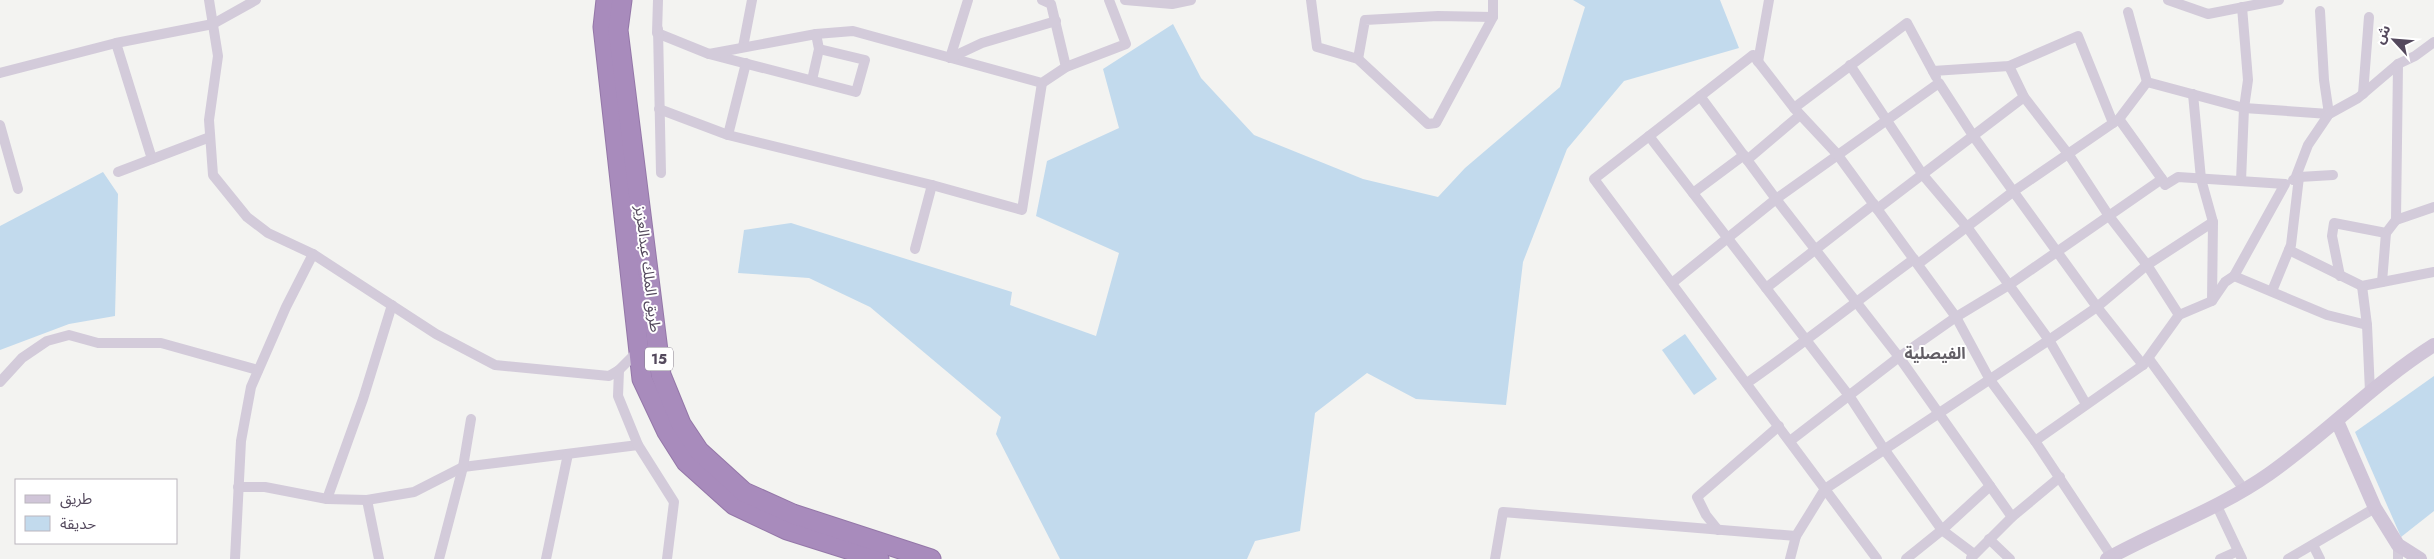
<svg xmlns="http://www.w3.org/2000/svg" width="2434" height="559" font-family="Jost,'Noto Sans Arabic',sans-serif">
	<rect width="100%" height="100%" fill="#f3f3f1"/>
	<g fill="#c2daed">
		<path d="M 1573,0 L 1720,0 L 1739,48 L 1624,81 L 1567,149 L 1523,262 L 1506,405 L 1416,399 L 1367,373 L 1315,413 L 1300,531 L 1255,541 L 1247,559 L 1060,559 L 996,434 L 1001,417 L 870,307 L 809,278 L 738,273 L 744,230 L 791,223 L 1012,292 L 1010,305 L 1096,336 L 1119,253 L 1036,216 L 1047,161 L 1119,128 L 1103,69 L 1173,24 L 1201,78 L 1254,135 L 1363,179 L 1438,197 L 1465,168 L 1560,87 L 1585,7 Z"/>
		<path d="M 103,172 L 118,194 L 115,316 L 69,324 L 0,350 L 0,226 Z"/>
		<path d="M 1685,334 L 1717,379 L 1694,395 L 1662,350 Z"/>
		<path d="M 2434,376 L 2434,511 L 2401,537 L 2355,432 Z"/>
	</g>
	<g fill="none" stroke-linecap="round" stroke-linejoin="round">
		<g stroke="#9477a8" stroke-width="21">
			<g id="highway">
				<path d="M 606,0 L 603,27 L 642,379 L 667,432 L 686,462 L 734,505 L 787,530 L 879,559"/>
				<path d="M 622,0 L 618,30 L 661,375 L 681,424 L 699,451 L 744,492 L 793,514 L 931,559"/>
			</g>
		</g>
		<g stroke="#d3cbda" stroke-width="10">
			<path d="M 209,0 L 218,56 L 209,120 L 213,175 L 247,217 L 268,233 L 313,254"/>
			<path d="M 658,0 L 657,33 L 709,54 L 856,92 L 865,60 L 819,49"/>
			<path d="M 1042,0 L 1051,4 L 1066,67"/>
			<path d="M 1125,0 L 1172,4 L 1191,0"/>
			<path d="M 1311,0 L 1317,47 L 1358,59 L 1428,124 L 1436,123 L 1493,17 L 1493,0"/>
			<path d="M 2168,0 L 2208,14 L 2279,0"/>
			<path d="M 2128,12 L 2147,82 L 2244,108 L 2329,114 L 2324,80 L 2320,11"/>
			<path d="M 658,29 L 661,173"/>
			<path d="M 116,43 L 152,159"/>
			<path d="M 743,47 L 752,0"/>
			<path d="M 709,54 L 816,34 L 853,31 L 1042,83 L 1066,67 L 1126,44 L 1109,0"/>
			<path d="M 950,58 L 982,43 L 1056,21"/>
			<path d="M 950,58 L 968,0"/>
			<path d="M 1358,59 L 1365,20 L 1438,16 L 1493,17"/>
			<path d="M 1758,62 L 1769,0"/>
			<path d="M 1850,65 L 1923,175 L 1967,227 L 2049,340 L 2086,404"/>
			<path d="M 2009,66 L 2024,97 L 2069,155 L 2109,216 L 2147,265 L 2179,315"/>
			<path d="M 1933,71 L 2009,66 L 2078,36 L 2113,123"/>
			<path d="M 0,73 L 116,43 L 213,24 L 256,0"/>
			<path d="M 812,80 L 819,49 L 816,34"/>
			<path d="M 2193,94 L 2201,179 L 2213,222 L 2212,301"/>
			<path d="M 2363,94 L 2369,17"/>
			<path d="M 1700,96 L 1776,199 L 1899,357 L 2012,517"/>
			<path d="M 1794,108 L 1907,23 L 1936,77"/>
			<path d="M 659,109 L 728,135 L 932,185 L 1022,210 L 1042,83"/>
			<path d="M 2119,119 L 2162,179"/>
			<path d="M 0,125 L 18,189"/>
			<path d="M 728,135 L 746,63"/>
			<path d="M 1649,136 L 1850,397 L 1884,449 L 1942,530 L 1974,554"/>
			<path d="M 1747,160 L 1800,115"/>
			<path d="M 118,172 L 210,137"/>
			<path d="M 2295,179 L 2308,145 L 2329,114 L 2358,98 L 2398,64 L 2415,56 L 2434,42"/>
			<path d="M 2293,180 L 2299,177 L 2333,175"/>
			<path d="M 2241,181 L 2244,108 L 2248,80 L 2242,7"/>
			<path d="M 1693,193 L 1744,155"/>
			<path d="M 1877,209 L 2024,97"/>
			<path d="M 2396,220 L 2434,207"/>
			<path d="M 915,249 L 932,185"/>
			<path d="M 2289,250 L 2362,286 L 2434,272"/>
			<path d="M 1918,264 L 2014,191 L 2119,119 L 2147,82"/>
			<path d="M 2234,276 L 2327,315 L 2367,325"/>
			<path d="M 2340,276 L 2332,236 L 2334,223 L 2386,233 L 2396,220 L 2398,64"/>
			<path d="M 2382,282 L 2386,233"/>
			<path d="M 1672,283 L 1776,199 L 1939,83 L 1974,137 L 2097,307 L 2143,365"/>
			<path d="M 2362,286 L 2367,325 L 2370,392"/>
			<path d="M 1766,288 L 1874,204"/>
			<path d="M 2272,291 L 2291,245 L 2299,177"/>
			<path d="M 2149,359 L 2243,488"/>
			<path d="M 619,370 L 639,350"/>
			<path d="M 0,382 L 22,358 L 47,341 L 69,335 L 98,343 L 161,343 L 258,370"/>
			<path d="M 1747,383 C 1804,343 1858,300 1914,259"/>
			<path d="M 1790,441 L 1899,357 L 1956,317 L 2009,285 L 2162,179 L 2165,185 L 2178,177 L 2285,184 L 2234,276 L 2225,282 L 2212,301 L 2179,315 L 2143,365 L 2035,441"/>
			<path d="M 238,487 L 265,487 L 327,499 L 367,500 L 414,492 L 463,467 L 638,445"/>
			<path d="M 327,499 L 363,399 L 392,305"/>
			<path d="M 367,500 L 379,559"/>
			<path d="M 2217,506 L 2242,559"/>
			<path d="M 1718,530 L 1706,515 L 1697,497 L 1779,426"/>
			<path d="M 1989,539 L 2010,559"/>
			<path d="M 2313,545 L 2320,559"/>
			<path d="M 1971,558 L 2012,517 L 2060,477"/>
			<path d="M 235,559 L 241,441 L 251,387 L 286,307 L 313,254 L 436,334 L 495,365 L 609,376 L 619,370 L 618,396 L 638,445 L 674,502 L 667,559"/>
			<path d="M 439,559 L 463,467 L 471,419"/>
			<path d="M 546,559 L 568,454"/>
			<path d="M 1495,559 L 1503,512 L 1796,536"/>
			<path d="M 1790,559 L 1796,536 L 1825,489 L 2049,340 L 2097,307 L 2147,265 L 2213,222"/>
			<path d="M 1877,559 L 1594,179 L 1753,55 L 1794,108 L 1837,154 L 1956,317 L 1990,380 L 2035,441 L 2112,557"/>
			<path d="M 1906,559 L 1942,530 L 1990,486"/>
			<path d="M 2220,559 L 2238,551"/>
			<path d="M 2288,559 L 2375,508"/>
			<path d="M 2398,559 L 2398,545"/>
		</g>
		<g stroke="#d0c5d8" stroke-width="14">
			<path d="M 2337,421 L 2375,508 L 2398,545 L 2420,559"/>
			<path d="M 2107,559 C 2161,529 2219,509 2269,474 C 2326,434 2375,382 2434,345"/>
		</g>
		<use href="#highway" stroke="#a88bbc" stroke-width="19"/>
	</g>
	<g text-anchor="middle" stroke-width="4" stroke-linejoin="round" paint-order="stroke">
		<rect fill="#fff" stroke="#87808e" stroke-width="1" x="645" y="347.5" width="28" height="23" rx="4"/>
		<g font-size="14" font-weight="bold" fill="#54495d">
			<text x="659" y="364">15</text>
		</g>
		<g font-size="15" fill="#54495d" stroke="#fff">
			<text transform="translate(648 269) rotate(83)" y="5">طريق الملك عبدالعزيز</text>
		</g>
		<g font-size="16" font-weight="bold" fill="#625e65" stroke="#fff">
			<text x="1935" y="359">الفيصلية</text>
		</g>
	</g>
	<rect x="15" y="479" width="162" height="65" fill="#ffffff" stroke="#bbb6be"/>
	<rect x="25" y="495" width="25" height="8" fill="#d0c5d8" stroke="#bbb6be"/>
	<text x="60" y="504" font-size="15" fill="#54495d">طريق</text>
	<rect x="25" y="516" width="25" height="15" fill="#c2daed" stroke="#bbb6be"/>
	<text x="60" y="529" font-size="15" fill="#54495d">حديقة</text>
	<g transform="translate(2394 40) rotate(296)" stroke="#ffffff" stroke-width="4" paint-order="stroke">
	<path d="M0-4L9 19L0 12L-9 19Z" fill="#54495d"/>
	<text y="-8" font-size="14" font-weight="bold" text-anchor="middle" fill="#54495d">ش</text>
	</g>
</svg>
